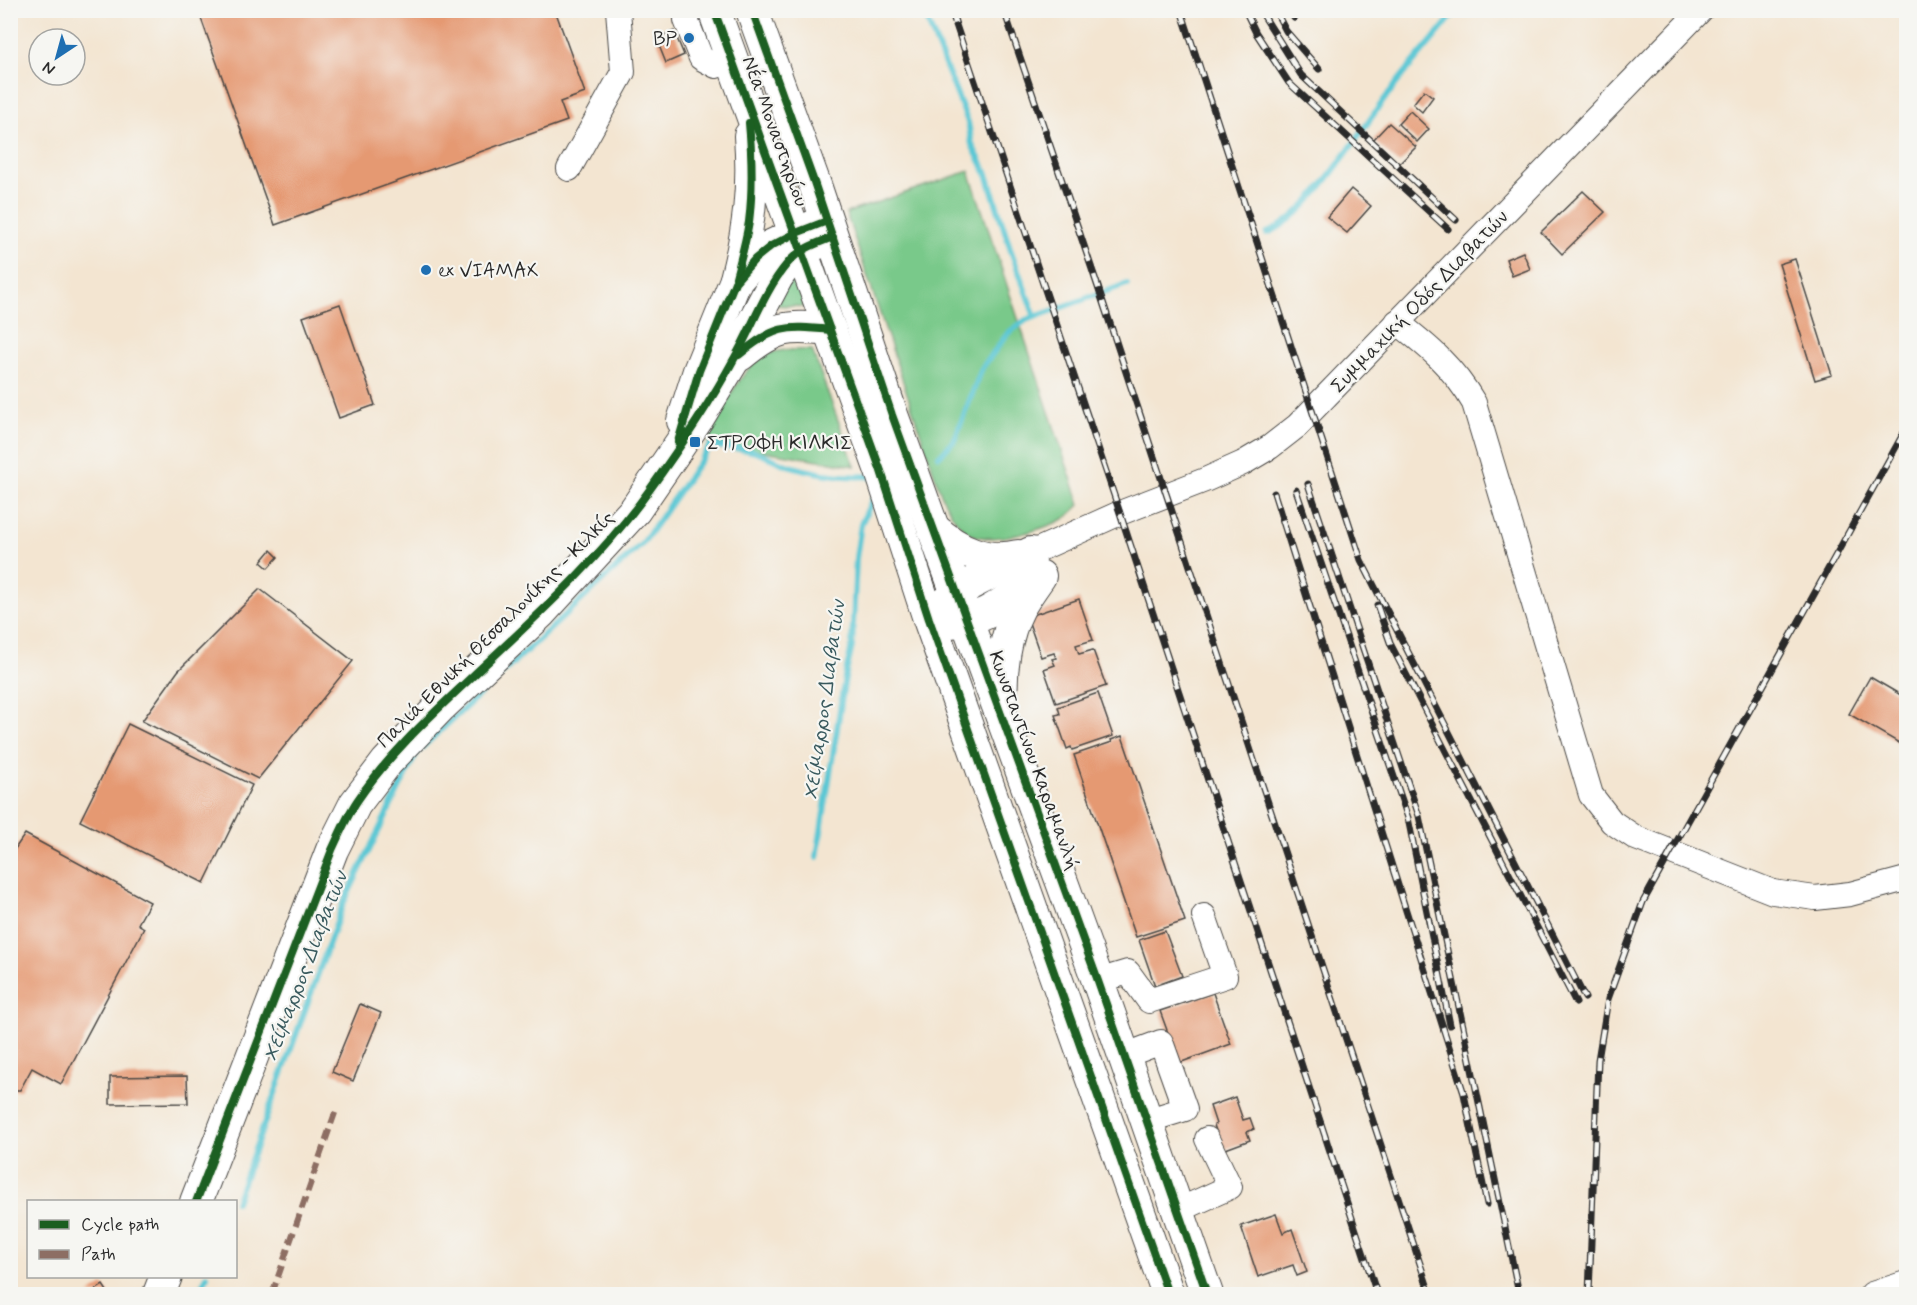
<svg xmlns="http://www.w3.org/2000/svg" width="1917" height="1305" font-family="Mynerve,sans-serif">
	<rect width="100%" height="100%" fill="#f6f6f2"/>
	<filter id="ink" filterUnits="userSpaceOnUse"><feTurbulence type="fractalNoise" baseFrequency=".0167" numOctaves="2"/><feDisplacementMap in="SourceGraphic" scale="12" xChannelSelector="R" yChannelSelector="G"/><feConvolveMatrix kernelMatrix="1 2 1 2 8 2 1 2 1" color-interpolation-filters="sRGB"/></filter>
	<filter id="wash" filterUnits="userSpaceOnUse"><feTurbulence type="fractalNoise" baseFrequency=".008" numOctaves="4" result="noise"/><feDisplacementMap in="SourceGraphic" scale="24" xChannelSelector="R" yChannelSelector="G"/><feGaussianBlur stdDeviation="1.35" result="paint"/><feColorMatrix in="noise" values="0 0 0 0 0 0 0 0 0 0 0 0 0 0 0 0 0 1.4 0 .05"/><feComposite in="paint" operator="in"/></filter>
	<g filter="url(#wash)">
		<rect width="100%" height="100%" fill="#f3e5d1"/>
		<g fill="#79c98a" stroke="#527a5a" stroke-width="1.5">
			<path d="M 969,171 L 1080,505 C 1075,510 1069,516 1062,520 C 1041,530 992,545 971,534 C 956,526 950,511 942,497 L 846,213 Z"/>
			<path d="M 794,273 L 805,307 L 776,305 Z"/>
			<path d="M 812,350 L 855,466 L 708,442 C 721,414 740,364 771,353 C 783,348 800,350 812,350 Z"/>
		</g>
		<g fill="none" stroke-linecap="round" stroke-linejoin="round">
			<g stroke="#5bc7d4" stroke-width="6">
				<path d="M 923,10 L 968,122 L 972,145 L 987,174 L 1011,251 L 1035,317"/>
				<path d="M 1267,233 C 1311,217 1360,130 1390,92 C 1411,64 1435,38 1457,10"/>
				<path d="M 939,456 L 954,441 L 982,368 L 1008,333 L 1026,320 L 1127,284"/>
				<path d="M 817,857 L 845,677 L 852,646 L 856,558 L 861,524 L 875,494 L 874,491"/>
				<path d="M 236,1202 L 343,904 L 417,752 L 643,543 L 711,445 C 724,448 739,448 752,451 C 765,454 775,461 787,465 C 813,473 843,478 870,476 L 871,478"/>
				<path d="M 199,1294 L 207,1276"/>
			</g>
		</g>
		<g id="blocks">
			<g fill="#e59972">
				<path d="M 198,10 L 555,10 L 585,93 L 560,102 L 567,121 L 275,225 Z"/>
				<path d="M 674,31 L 684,55 L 666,63 L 656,38 Z"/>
				<path d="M 1424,90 L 1433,97 L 1422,112 L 1413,104 Z"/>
				<path d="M 1410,111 L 1429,129 L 1417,142 L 1398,124 Z"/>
				<path d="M 1389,123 L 1416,147 L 1399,164 L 1373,140 Z"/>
				<path d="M 1351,189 L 1371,206 L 1347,233 L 1327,217 Z"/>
				<path d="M 1583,191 L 1605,212 L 1562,254 L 1541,232 Z"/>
				<path d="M 1523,252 L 1530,269 L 1512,276 L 1506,259 Z"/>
				<path d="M 1795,259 L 1832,375 L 1815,380 L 1779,264 Z"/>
				<path d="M 340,304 L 375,405 L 339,418 L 303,317 Z"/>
				<path d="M 271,550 L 278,557 L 268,568 L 261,562 Z"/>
				<path d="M 260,589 L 353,661 L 258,779 L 142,721 L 178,671 Z"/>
				<path d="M 1079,599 L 1093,640 L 1076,645 L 1079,654 L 1093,650 L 1106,686 L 1056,703 L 1044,669 L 1055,665 L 1052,659 L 1056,658 L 1054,653 L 1041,657 L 1027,617 Z"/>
				<path d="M 1870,677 L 1906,698 L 1906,747 L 1849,714 Z"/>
				<path d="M 1098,693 L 1113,736 L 1072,750 L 1071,747 L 1067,749 L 1055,715 L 1060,714 L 1058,707 Z"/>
				<path d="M 128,724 L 252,785 L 204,883 L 80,821 Z"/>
				<path d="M 1122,736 L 1185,921 L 1136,937 L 1074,755 L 1112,742 L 1111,740 Z"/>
				<path d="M 25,834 L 150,902 L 138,924 L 144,928 L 61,1084 L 32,1068 L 20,1090 L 10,1090 L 10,856 Z"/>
				<path d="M 1165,931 L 1182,976 L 1155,986 L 1139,940 Z"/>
				<path d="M 1213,993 L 1231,1044 L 1179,1063 L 1160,1011 Z"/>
				<path d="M 360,1004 L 381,1013 L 353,1081 L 332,1072 Z"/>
				<path d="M 187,1076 L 188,1103 L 110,1104 L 110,1077 Z"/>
				<path d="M 1235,1097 L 1243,1120 L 1250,1118 L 1254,1129 L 1247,1132 L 1250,1140 L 1223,1150 L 1214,1125 L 1216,1124 L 1210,1106 Z"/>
				<path d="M 1276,1214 L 1283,1233 L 1292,1229 L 1307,1272 L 1297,1276 L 1293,1265 L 1258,1277 L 1241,1226 Z"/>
				<path d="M 103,1285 L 109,1294 L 89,1294 Z"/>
			</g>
		</g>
	</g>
	<g filter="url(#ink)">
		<use href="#blocks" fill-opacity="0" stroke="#494744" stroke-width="1.5"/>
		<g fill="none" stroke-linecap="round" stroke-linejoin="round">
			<g stroke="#494744" stroke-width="26">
				<g id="minor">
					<path d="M 690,10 L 686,20 L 701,58 L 716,66"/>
					<path d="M 569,169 L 623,72 L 618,10"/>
					<path d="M 1397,322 C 1429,347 1453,367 1474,403 L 1591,795 L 1612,822 L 1636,838 L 1773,892 L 1815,898 L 1850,894 L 1906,879"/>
					<path d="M 1031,553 L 1120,513 L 1205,480 L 1243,463 L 1270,447 L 1297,426 L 1701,10"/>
					<path d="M 1098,981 L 1128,972 L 1149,1001 L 1225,976 L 1204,916"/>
					<path d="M 1124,1056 L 1161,1042 L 1185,1109 L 1146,1121"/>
					<path d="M 1177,1211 L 1230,1187 L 1207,1139"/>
					<path d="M 1872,1294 L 1906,1283"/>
				</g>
			</g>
			<g stroke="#494744" stroke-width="34">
				<g id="major">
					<path d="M 714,10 L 881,471 L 929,619 L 1168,1294"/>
					<path d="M 752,10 L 814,182 L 892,415 L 1098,981 L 1207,1294"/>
					<path d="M 736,279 C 749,229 754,187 750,136"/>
					<path d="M 740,355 C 775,326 786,325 830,330"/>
					<path d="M 683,421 L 699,371 L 735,282 L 755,259 L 771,246 L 814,226"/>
					<path d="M 934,529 C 957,550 987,564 1018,556"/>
					<path d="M 942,606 L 970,584 L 1031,553"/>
					<path d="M 946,622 C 979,624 1005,602 1029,584"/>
					<path d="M 1002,701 C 1000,671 1005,635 1019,608 C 1025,597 1033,586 1040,576"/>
					<path d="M 196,1202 L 332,850 L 355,804 L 387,762 L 441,706 L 541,612 L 635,510 L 698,418 L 734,359 L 777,277 L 787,263 L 802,249 L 818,243"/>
					<path d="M 159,1294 L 166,1276"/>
				</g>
			</g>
			<use href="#minor" stroke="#fff" stroke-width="24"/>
			<use href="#major" stroke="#fff" stroke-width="32"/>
			<g stroke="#2b2b2b" stroke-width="7">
				<g id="rail">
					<path d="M 951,10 L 1120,513 L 1377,1294"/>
					<path d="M 1004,10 L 1096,281 L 1430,1294"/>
					<path d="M 1181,10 L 1361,560 L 1585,998"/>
					<path d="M 1245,10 L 1256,33 L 1289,83 L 1448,229"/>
					<path d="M 1260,10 L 1301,75 L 1456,220"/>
					<path d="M 1275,10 L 1286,31 L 1319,69"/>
					<path d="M 1290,10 L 1294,18"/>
					<path d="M 1308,484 L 1419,816 L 1519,1294"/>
					<path d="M 1296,490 L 1408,818 L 1450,1025"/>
					<path d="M 1274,493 L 1464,1094 L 1487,1204"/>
					<path d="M 1377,605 L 1391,645 L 1576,1003"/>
					<path d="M 1589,1294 L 1598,1060 L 1608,999 L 1643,902 L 1906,429"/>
				</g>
			</g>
			<use href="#rail" stroke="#f6f6f2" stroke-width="4.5" stroke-dasharray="14" stroke-linecap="butt"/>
			<path stroke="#8d6e63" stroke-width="6" stroke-dasharray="12 6" stroke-linecap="butt" d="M 272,1294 L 336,1110"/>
			<g stroke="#f6f6f2" stroke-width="11">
				<g id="cycleway">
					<path d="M 714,10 L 881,471 L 929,619 L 1168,1294"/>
					<path d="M 752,10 L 814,182 L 892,415 L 1098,981 L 1207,1294"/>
					<path d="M 736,277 C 741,259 746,240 749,222 C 753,189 752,155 749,123"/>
					<path d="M 739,355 C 774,326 785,325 830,330"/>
					<path d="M 678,442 L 699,371 L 735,282 L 755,259 L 771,246 L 796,233 L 827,221"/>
					<path d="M 196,1202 L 332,850 C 340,833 347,816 357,801 C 390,752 435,712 477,672 C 537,616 600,559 648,492 C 679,449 709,405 734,359 C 752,328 764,291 787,264 C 799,249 815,244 833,237"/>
				</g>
			</g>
			<use href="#cycleway" stroke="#1b5e20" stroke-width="8"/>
		</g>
	</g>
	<g fill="#1f6fb2" stroke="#f6f6f2" stroke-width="2">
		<circle cx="689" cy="38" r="6"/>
		<circle cx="426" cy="270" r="6"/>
		<rect x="689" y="436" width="12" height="12" rx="3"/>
	</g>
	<g text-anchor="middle" stroke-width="4.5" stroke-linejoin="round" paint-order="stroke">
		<g font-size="20" fill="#2b2b2b" stroke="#f6f6f2" text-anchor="start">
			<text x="677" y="45" text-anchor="end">BP</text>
			<text x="438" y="277">ex VIAMAX</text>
			<text x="707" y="449">ΣΤΡΟΦΗ ΚΙΛΚΙΣ</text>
		</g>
		<g font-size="20" fill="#2b2b2b" stroke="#f6f6f2">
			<text transform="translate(776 131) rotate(70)" y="7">Νέα Μοναστηρίου</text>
			<text transform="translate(1419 301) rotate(-46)" y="7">Συμμαχική Οδός Διαβατών</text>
			<text transform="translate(495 629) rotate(-45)" y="7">Παλιά Εθνική Θεσσαλονίκης - Κιλκίς</text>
			<text transform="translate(1035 760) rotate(70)" y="7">Κωνσταντίνου Καραμανλή</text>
		</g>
		<g font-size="21" font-style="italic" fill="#395a5e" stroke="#f6f6f2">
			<text transform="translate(824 700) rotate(-82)" y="7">Χείμαρρος Διαβατών</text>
			<text transform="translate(305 966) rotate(-69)" y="7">Χείμαρρος Διαβατών</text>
		</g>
	</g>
	<rect width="1917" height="1305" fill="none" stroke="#f6f6f2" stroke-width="36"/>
	<rect x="27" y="1200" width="210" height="78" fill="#f6f6f2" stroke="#a5a5a2" stroke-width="1.5"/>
	<rect x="39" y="1220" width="30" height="9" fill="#1b5e20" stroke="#a5a5a2" stroke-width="1.5"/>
	<text x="81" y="1230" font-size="18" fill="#2b2b2b">Cycle path</text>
	<rect x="39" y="1250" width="30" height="9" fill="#8d6e63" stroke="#a5a5a2" stroke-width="1.5"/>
	<text x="81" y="1260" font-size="18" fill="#2b2b2b">Path</text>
	<g transform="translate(57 57) rotate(216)"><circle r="28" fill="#f6f6f2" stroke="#a5a5a2" stroke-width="1.5"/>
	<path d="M0-4.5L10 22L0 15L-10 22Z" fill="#1f6fb2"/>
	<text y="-9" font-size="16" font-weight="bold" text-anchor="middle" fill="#2b2b2b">N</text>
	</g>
</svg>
